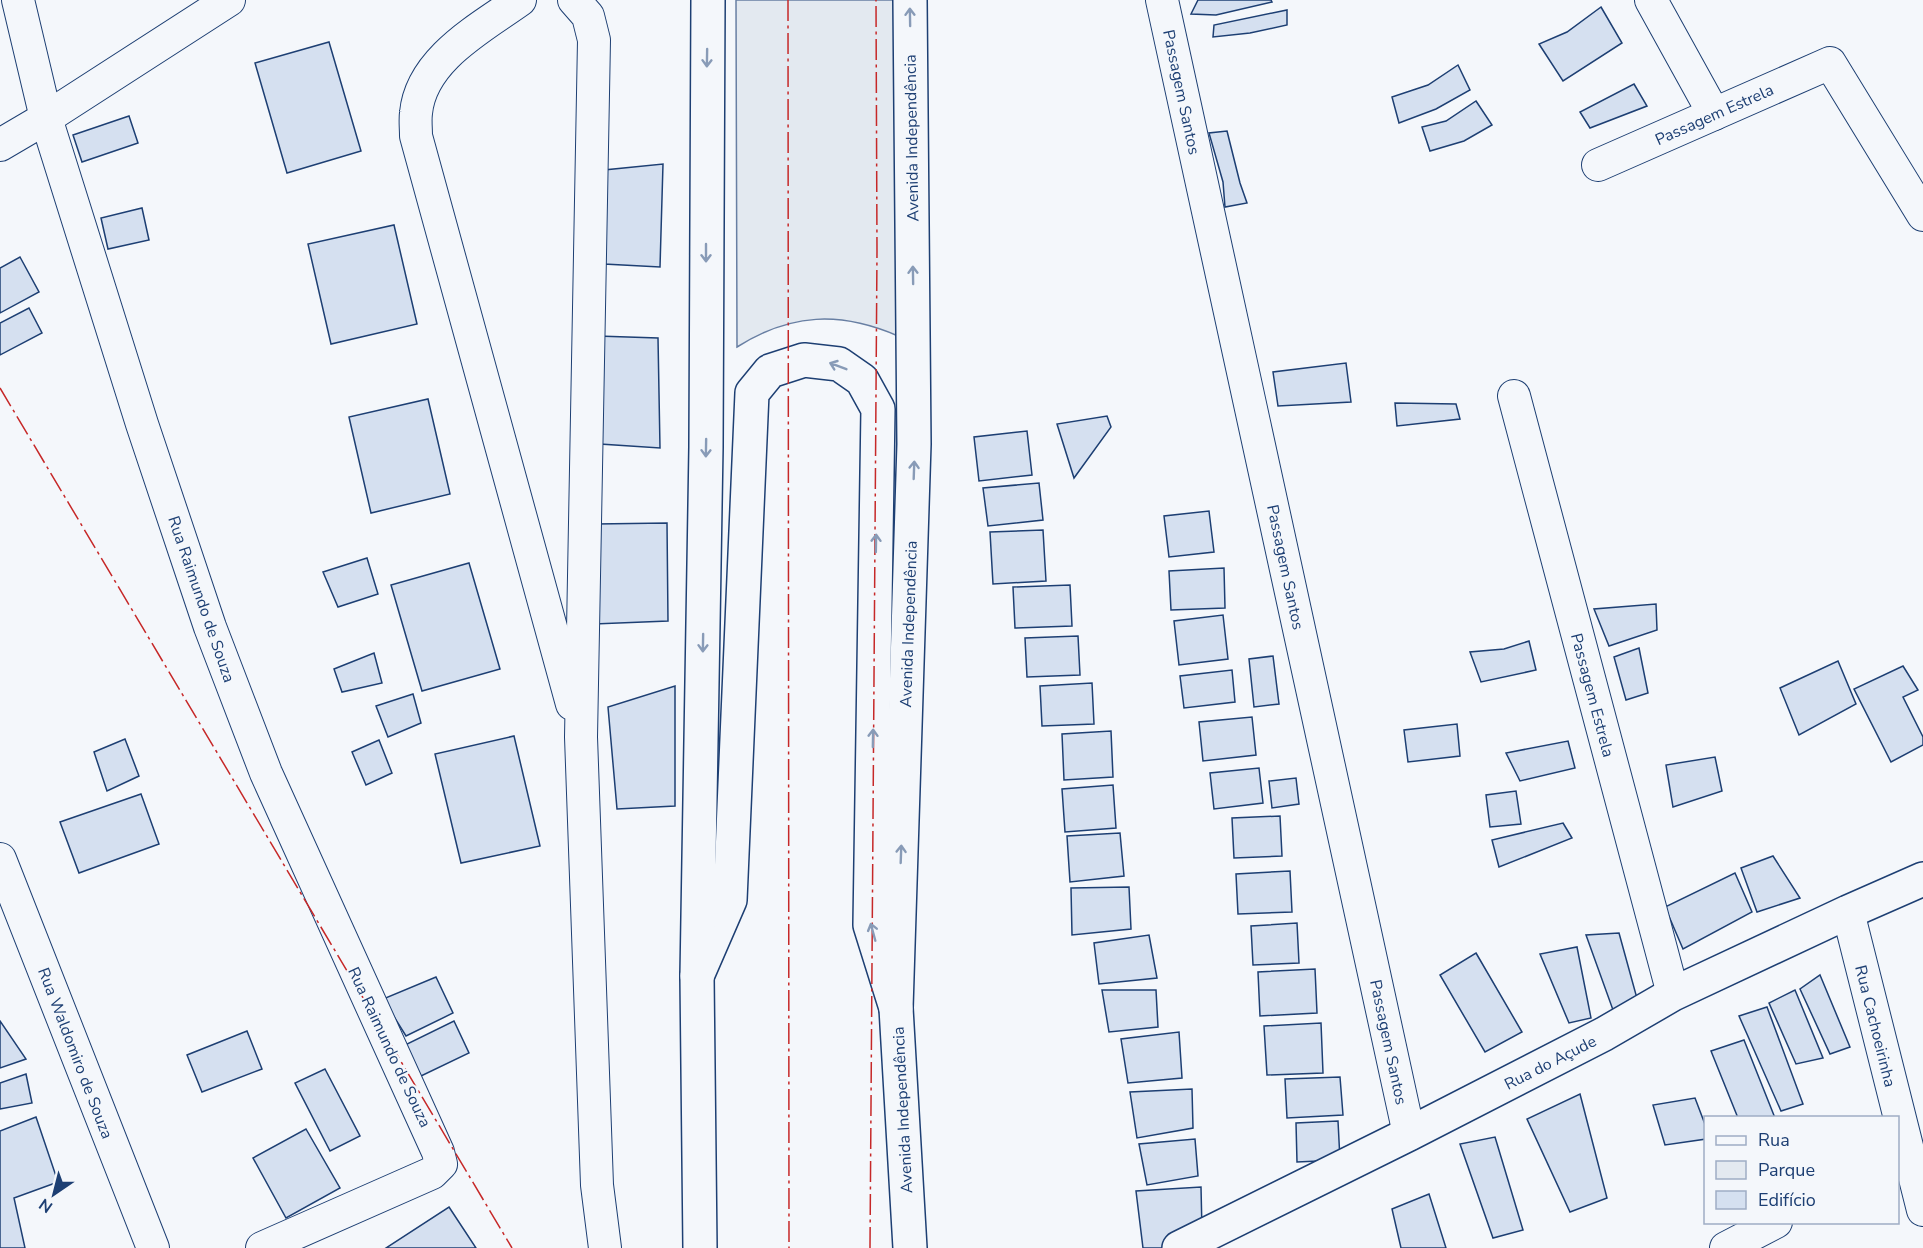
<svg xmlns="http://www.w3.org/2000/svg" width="1923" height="1248" font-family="'Nunito Sans',sans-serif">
	<rect width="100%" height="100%" fill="#f4f7fb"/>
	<path fill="#e3e9f0" stroke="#687fa3" stroke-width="1.5" d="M 736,0 L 894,0 L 898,336 C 840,311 791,313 737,347 Z"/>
	<g fill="#d5e0f0" stroke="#1d3f73" stroke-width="1.5">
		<path d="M 1198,0 L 1271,0 L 1272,2 L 1216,15 L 1191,14 Z"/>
		<path d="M 1601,7 L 1622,43 L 1563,81 L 1539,44 L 1567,32 Z"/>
		<path d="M 1287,10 L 1287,25 L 1250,33 L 1213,37 L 1214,25 Z"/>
		<path d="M 329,42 L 361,151 L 287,173 L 255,63 Z"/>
		<path d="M 1458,65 L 1470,90 L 1436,109 L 1399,123 L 1392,97 L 1428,85 Z"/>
		<path d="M 1634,84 L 1647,106 L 1590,128 L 1580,112 Z"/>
		<path d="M 1476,101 L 1492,125 L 1464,141 L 1430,151 L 1422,127 L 1446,121 Z"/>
		<path d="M 129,116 L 138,143 L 82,162 L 73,135 Z"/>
		<path d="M 1227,131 L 1240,183 L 1247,203 L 1225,207 L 1223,182 L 1209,133 Z"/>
		<path d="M 663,164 L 660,267 L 604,264 L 604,170 Z"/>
		<path d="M 142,208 L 149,240 L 108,249 L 101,218 Z"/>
		<path d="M 394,225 L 417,324 L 331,344 L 308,244 Z"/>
		<path d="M 20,257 L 39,292 L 0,313 L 0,268 Z"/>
		<path d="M 29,308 L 42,333 L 0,355 L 0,323 Z"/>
		<path d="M 597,336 L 658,338 L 660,448 L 600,444 Z"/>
		<path d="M 1346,363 L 1351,402 L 1278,406 L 1273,372 Z"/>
		<path d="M 428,399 L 450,494 L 371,513 L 349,417 Z"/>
		<path d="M 1395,403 L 1456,404 L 1460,419 L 1397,426 Z"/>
		<path d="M 1107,416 L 1111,427 L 1074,478 L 1057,424 Z"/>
		<path d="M 1027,431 L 1032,475 L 979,481 L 974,437 Z"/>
		<path d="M 1039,483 L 1043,520 L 988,526 L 983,488 Z"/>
		<path d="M 1209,511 L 1214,552 L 1169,557 L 1164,516 Z"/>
		<path d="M 667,523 L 668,621 L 594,624 L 596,524 Z"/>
		<path d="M 1043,530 L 1046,581 L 993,584 L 990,532 Z"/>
		<path d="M 367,558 L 378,594 L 338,607 L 323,572 Z"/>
		<path d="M 469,563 L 500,669 L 422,691 L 391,585 Z"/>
		<path d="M 1224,568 L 1225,608 L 1171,610 L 1169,571 Z"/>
		<path d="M 1070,585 L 1072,626 L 1015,628 L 1013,587 Z"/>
		<path d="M 1656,604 L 1657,630 L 1609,646 L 1594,609 Z"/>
		<path d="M 1223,615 L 1228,659 L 1179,665 L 1174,621 Z"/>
		<path d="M 1078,636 L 1080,675 L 1027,677 L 1025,638 Z"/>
		<path d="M 1529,641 L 1536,670 L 1481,682 L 1470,652 L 1504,649 Z"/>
		<path d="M 1639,648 L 1648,693 L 1626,700 L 1614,657 Z"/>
		<path d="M 374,653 L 382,683 L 342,692 L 334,669 Z"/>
		<path d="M 1273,656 L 1279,704 L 1254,707 L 1249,659 Z"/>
		<path d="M 1838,661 L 1856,704 L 1799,735 L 1780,688 Z"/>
		<path d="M 1903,666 L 1918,690 L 1903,697 L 1923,737 L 1923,745 L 1891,762 L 1854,689 Z"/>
		<path d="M 1232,670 L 1235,702 L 1184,708 L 1180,676 Z"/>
		<path d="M 1092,683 L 1094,724 L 1042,726 L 1040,686 Z"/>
		<path d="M 675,686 L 675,806 L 617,809 L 608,707 Z"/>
		<path d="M 413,694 L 421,723 L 388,737 L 376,706 Z"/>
		<path d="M 1252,717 L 1256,755 L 1203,761 L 1199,722 Z"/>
		<path d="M 1457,724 L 1460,756 L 1408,762 L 1404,730 Z"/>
		<path d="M 1111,731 L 1113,777 L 1064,780 L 1062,734 Z"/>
		<path d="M 514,736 L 540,846 L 461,863 L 435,754 Z"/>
		<path d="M 125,739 L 139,776 L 107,791 L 94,752 Z"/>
		<path d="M 379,740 L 392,773 L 366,785 L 352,752 Z"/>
		<path d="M 1568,741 L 1575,768 L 1520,781 L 1506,753 Z"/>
		<path d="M 1715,757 L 1722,791 L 1673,807 L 1666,765 Z"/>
		<path d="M 1259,768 L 1263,803 L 1214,809 L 1210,773 Z"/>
		<path d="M 1296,778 L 1299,804 L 1272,808 L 1269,781 Z"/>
		<path d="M 1113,785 L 1116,828 L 1065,832 L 1062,789 Z"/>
		<path d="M 1516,791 L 1521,824 L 1490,827 L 1486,795 Z"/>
		<path d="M 141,794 L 159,844 L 79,873 L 60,822 Z"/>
		<path d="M 1280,816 L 1282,856 L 1234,858 L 1232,818 Z"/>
		<path d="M 1563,823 L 1572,838 L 1499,867 L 1492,840 Z"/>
		<path d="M 1120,833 L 1124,876 L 1070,882 L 1067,836 Z"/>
		<path d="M 1773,856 L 1800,898 L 1757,912 L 1741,868 Z"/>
		<path d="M 1290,871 L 1292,912 L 1238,914 L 1236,874 Z"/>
		<path d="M 1735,873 L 1752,912 L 1683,949 L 1665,907 Z"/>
		<path d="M 1129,887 L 1131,929 L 1072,935 L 1071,888 Z"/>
		<path d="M 1297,923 L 1299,963 L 1253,965 L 1251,926 Z"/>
		<path d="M 1619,933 L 1638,1002 L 1635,1006 L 1613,1010 L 1586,935 Z"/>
		<path d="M 1149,935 L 1157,978 L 1099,984 L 1094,943 Z"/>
		<path d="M 1577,947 L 1591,1018 L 1569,1023 L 1540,954 Z"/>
		<path d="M 1476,953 L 1522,1032 L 1485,1052 L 1440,975 Z"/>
		<path d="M 1315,969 L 1317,1013 L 1260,1016 L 1258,972 Z"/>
		<path d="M 1820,975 L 1850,1047 L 1830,1054 L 1800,989 Z"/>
		<path d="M 436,977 L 453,1013 L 406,1036 L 383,999 Z"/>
		<path d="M 1102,990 L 1156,990 L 1158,1027 L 1109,1032 Z"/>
		<path d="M 1795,990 L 1823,1058 L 1796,1064 L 1769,1003 Z"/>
		<path d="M 1767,1007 L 1803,1104 L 1781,1111 L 1739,1016 Z"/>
		<path d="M 0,1021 L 26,1059 L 0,1068 Z"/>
		<path d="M 454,1021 L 469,1053 L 421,1076 L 405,1045 Z"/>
		<path d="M 1321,1023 L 1323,1073 L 1267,1075 L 1264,1026 Z"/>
		<path d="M 247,1031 L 262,1069 L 202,1092 L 187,1055 Z"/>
		<path d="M 1179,1032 L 1182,1078 L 1128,1083 L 1121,1039 Z"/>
		<path d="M 1744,1040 L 1775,1118 L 1738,1118 L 1711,1051 Z"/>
		<path d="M 325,1069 L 360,1136 L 330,1151 L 295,1083 Z"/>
		<path d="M 26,1074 L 32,1103 L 0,1109 L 0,1083 Z"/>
		<path d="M 1340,1077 L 1343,1115 L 1287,1118 L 1285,1079 Z"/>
		<path d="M 1192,1089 L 1193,1128 L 1137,1138 L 1130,1092 Z"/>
		<path d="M 1580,1094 L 1607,1198 L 1570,1212 L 1527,1119 Z"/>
		<path d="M 1695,1098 L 1706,1127 L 1706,1139 L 1665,1145 L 1653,1105 Z"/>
		<path d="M 36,1117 L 58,1182 L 14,1198 L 25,1248 L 0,1248 L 0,1131 Z"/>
		<path d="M 1338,1121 L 1340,1160 L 1297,1162 L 1296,1123 Z"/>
		<path d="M 306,1129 L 340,1188 L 286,1218 L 253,1158 Z"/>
		<path d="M 1495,1137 L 1523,1230 L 1493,1238 L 1460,1144 Z"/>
		<path d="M 1195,1139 L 1198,1176 L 1147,1185 L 1139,1144 Z"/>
		<path d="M 1201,1187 L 1202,1231 L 1165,1248 L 1143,1248 L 1136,1191 Z"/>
		<path d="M 1429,1194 L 1446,1248 L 1401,1248 L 1392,1209 Z"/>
		<path d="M 449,1207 L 476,1248 L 386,1248 Z"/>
	</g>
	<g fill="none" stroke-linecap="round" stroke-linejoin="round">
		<g stroke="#1d3f73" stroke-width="34">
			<g id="minor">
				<path d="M 18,0 L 46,118 L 142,424 L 210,627 L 266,773 L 438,1152 L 441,1164 L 432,1173 L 262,1248"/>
				<path d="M 520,0 C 481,28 421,59 416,113 C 415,120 416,128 416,136 L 572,704"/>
				<path d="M 574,0 L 588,16 L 594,40 L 581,737 L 597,1185 L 605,1248"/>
				<path d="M 1162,0 L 1409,1134"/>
				<path d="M 1651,0 L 1714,114"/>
				<path d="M 0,145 L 46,118 L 229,0"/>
				<path d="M 1598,165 L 1830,63 L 1923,215"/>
				<path d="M 1514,396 L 1673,994"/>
				<path d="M 0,859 L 153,1248"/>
				<path d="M 1848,912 L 1923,1210"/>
				<path d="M 1726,1248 L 1776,1222"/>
			</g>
		</g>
		<g stroke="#1d3f73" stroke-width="36">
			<path id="tertiary" d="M 1179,1248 L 1409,1134 L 1604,1034 L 1673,994 L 1848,912 L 1923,879"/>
		</g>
		<g stroke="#1d3f73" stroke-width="36">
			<g id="primary">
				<path d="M 910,0 L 914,444 L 896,1008 L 910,1248"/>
				<path d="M 697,976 L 730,900 L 752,393 L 770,371 L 804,360 L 839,364 L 862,380 L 878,409 L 870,925 L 896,1008"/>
				<path d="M 700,1248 L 697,976 L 706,447 L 708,0"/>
			</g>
		</g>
		<use href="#minor" stroke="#f4f7fb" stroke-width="32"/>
		<use href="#tertiary" stroke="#f4f7fb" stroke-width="33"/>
		<use href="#primary" stroke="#f4f7fb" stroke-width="33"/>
		<g stroke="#c62828" stroke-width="1.5" stroke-dasharray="21 4.5 3 4.5" stroke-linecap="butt">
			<path d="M 788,0 L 789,1248"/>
			<path d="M 0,388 L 512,1248"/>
			<path d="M 870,1248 L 877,251 L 876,0"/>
		</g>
	</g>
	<defs><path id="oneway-shaft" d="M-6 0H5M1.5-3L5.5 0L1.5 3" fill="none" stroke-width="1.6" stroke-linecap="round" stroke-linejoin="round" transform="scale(1.5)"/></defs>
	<g stroke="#889bb7">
		<use href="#oneway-shaft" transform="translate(910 17) rotate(-91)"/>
		<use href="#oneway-shaft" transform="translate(707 58) rotate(91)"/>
		<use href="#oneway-shaft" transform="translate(706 253) rotate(90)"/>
		<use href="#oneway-shaft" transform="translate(913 275) rotate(-91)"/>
		<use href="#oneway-shaft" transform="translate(838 366) rotate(-159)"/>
		<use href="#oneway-shaft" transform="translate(706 448) rotate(91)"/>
		<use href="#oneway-shaft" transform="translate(914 470) rotate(-88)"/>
		<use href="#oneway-shaft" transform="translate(876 543) rotate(-89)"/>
		<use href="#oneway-shaft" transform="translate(703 643) rotate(91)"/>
		<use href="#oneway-shaft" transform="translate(873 738) rotate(-89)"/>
		<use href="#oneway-shaft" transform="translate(901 854) rotate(-88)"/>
		<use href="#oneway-shaft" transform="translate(873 932) rotate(-105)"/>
	</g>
	<g text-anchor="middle" stroke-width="4.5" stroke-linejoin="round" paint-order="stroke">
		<g font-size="16" fill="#1d3f73" stroke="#f4f7fb">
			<text transform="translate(1182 92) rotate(78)" y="6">Passagem Santos</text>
			<text transform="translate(1714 114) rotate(-24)" y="6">Passagem Estrela</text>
			<text transform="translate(911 138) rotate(-91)" y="6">Avenida Independência</text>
			<text transform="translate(1286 567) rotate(78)" y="6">Passagem Santos</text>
			<text transform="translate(202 599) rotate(71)" y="6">Rua Raimundo de Souza</text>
			<text transform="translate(908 624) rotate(-88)" y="6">Avenida Independência</text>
			<text transform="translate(1593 695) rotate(75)" y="6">Passagem Estrela</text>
			<text transform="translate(1876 1026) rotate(76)" y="6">Rua Cachoeirinha</text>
			<text transform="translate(1389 1042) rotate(78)" y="6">Passagem Santos</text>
			<text transform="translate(390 1047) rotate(65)" y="6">Rua Raimundo de Souza</text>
			<text transform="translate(76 1053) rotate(69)" y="6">Rua Waldomiro de Souza</text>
			<text transform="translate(1550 1062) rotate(-27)" y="6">Rua do Açude</text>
			<text transform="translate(902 1110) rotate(-93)" y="6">Avenida Independência</text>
		</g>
	</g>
	<rect x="1704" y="1116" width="195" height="108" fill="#f4f7fb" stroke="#9eadc5" stroke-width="1.5"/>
	<rect x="1716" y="1136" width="30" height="9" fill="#f4f7fb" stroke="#9eadc5" stroke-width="1.5"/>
	<text x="1758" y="1146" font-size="18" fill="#1d3f73">Rua</text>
	<rect x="1716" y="1161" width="30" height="18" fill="#e3e9f0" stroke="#9eadc5" stroke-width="1.5"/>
	<text x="1758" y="1176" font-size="18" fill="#1d3f73">Parque</text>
	<rect x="1716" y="1191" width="30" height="18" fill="#d5e0f0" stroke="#9eadc5" stroke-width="1.5"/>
	<text x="1758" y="1206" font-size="18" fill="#1d3f73">Edifício</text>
	<g transform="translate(54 1194) rotate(215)" stroke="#f4f7fb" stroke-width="4.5" paint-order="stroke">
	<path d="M0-4.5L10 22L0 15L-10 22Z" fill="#1d3f73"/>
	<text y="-9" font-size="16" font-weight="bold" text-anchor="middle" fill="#1d3f73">N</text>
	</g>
</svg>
